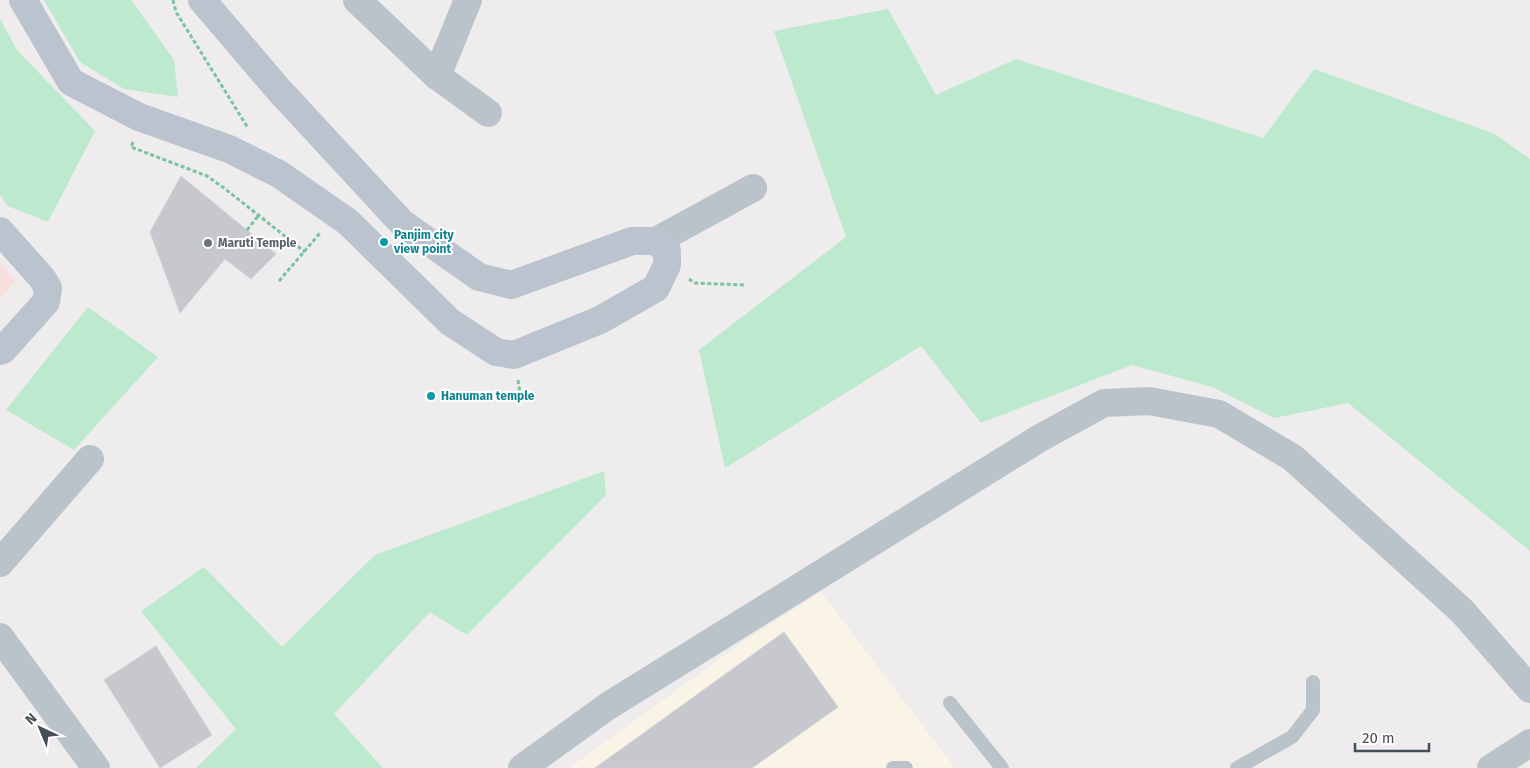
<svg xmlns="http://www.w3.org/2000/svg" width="1530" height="768" font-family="'Fira Sans',sans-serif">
	<rect width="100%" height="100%" fill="#eeecec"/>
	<path fill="#f9f4e5" d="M 821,592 L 955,768 L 569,768 L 743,642 Z"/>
	<path fill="#f8dfdd" d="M 0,262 L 15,281 L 0,298 Z"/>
	<g fill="#bdeace">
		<path d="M 44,0 L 131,0 L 174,60 L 178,97 L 124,89 L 80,62 Z"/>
		<path d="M 888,9 L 936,95 L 1016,59 L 1263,138 L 1314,69 L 1495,134 L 1530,159 L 1530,551 L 1348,403 L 1274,418 L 1212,387 L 1132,365 L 981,423 L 921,346 L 725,468 L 699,350 L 846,237 L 774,31 Z"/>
		<path d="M 0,19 L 17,50 L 95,131 L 48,222 L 8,206 L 0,195 Z"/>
		<path d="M 88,307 L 158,357 L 74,450 L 6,410 Z"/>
		<path d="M 604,471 L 606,495 L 467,635 L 430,612 L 334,714 L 383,768 L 196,768 L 236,729 L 141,611 L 204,567 L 282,647 L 375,555 Z"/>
	</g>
	<g fill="#c7c8ce" stroke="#d0d2d7">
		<path d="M 181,176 L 276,254 L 251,279 L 225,259 L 180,313 L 150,232 Z"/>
		<path d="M 784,632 L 838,707 L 752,768 L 595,768 Z"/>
		<path d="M 156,646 L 212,735 L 160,768 L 104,680 Z"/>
	</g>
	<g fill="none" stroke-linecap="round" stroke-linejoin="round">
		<g stroke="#78c49f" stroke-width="3" stroke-dasharray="4 2.5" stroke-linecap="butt">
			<path d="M 173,0 L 176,12 L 248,128"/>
			<path d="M 133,142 L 131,147 L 207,176 L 224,188 L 305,252"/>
			<path d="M 247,230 L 259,215"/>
			<path d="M 689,279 L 695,283 L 744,285"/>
			<path d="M 279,281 L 320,233"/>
			<path d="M 518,380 L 520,394"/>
		</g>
		<g stroke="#bbc3ca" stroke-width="14">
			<path d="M 950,703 L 1002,768"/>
			<path d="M 893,768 L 906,768"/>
			<path d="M 1237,768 L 1292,737 L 1313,710 L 1313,682"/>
		</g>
		<g stroke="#bbc3ca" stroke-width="28">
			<path d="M 357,0 L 437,76 L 488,113"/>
			<path d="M 437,76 L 468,0"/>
			<path d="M 656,241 L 753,188"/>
			<path d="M 0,563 L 90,459"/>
			<path d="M 0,637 L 96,768"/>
			<path d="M 522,768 L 608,706 L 1040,438 L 1104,403 L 1149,401 L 1219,414 L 1293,458 L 1462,611 L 1530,689"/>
			<path d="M 1491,768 L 1530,743"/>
		</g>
		<g stroke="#bbc4ce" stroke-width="28">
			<path d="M 23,0 L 71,82 L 139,117 L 229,149 L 279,174 L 348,222 L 450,322 L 496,352 L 514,355 L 600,320 L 656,288 L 667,265 L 667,251 L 656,241 L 632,241 L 511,285 L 479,277 L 402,223 L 278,89 L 202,0"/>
			<path d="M 0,231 L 42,278 L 48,288 L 46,302 L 3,350 L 0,351"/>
		</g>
	</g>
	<g fill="#0f9aa8" stroke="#fff" stroke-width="2">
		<circle cx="384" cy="242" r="5"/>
		<circle cx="431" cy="396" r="5"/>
	</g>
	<circle fill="#6b7280" stroke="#fff" stroke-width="2" cx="208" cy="243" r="5"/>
	<g text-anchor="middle" stroke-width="4" stroke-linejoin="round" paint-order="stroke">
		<g font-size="12" font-weight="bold" fill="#0d838f" stroke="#fff" text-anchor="start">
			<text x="394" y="239">Panjim city<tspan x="394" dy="14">view point</tspan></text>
			<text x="441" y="400">Hanuman temple</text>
		</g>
		<g font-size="12" font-weight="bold" fill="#5b616d" stroke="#fff" text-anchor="start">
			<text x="218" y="247">Maruti Temple</text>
		</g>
	</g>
	<g transform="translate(40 728) rotate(316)" stroke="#ffffff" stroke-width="4" paint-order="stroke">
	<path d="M0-4L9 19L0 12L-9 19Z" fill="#464f57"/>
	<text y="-8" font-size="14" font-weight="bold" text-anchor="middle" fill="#464f57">N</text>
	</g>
	<path d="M1355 743v8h74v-8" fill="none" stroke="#464f57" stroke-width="2.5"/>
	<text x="1362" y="743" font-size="15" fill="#464f57" stroke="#ffffff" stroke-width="4" paint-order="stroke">20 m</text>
</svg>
